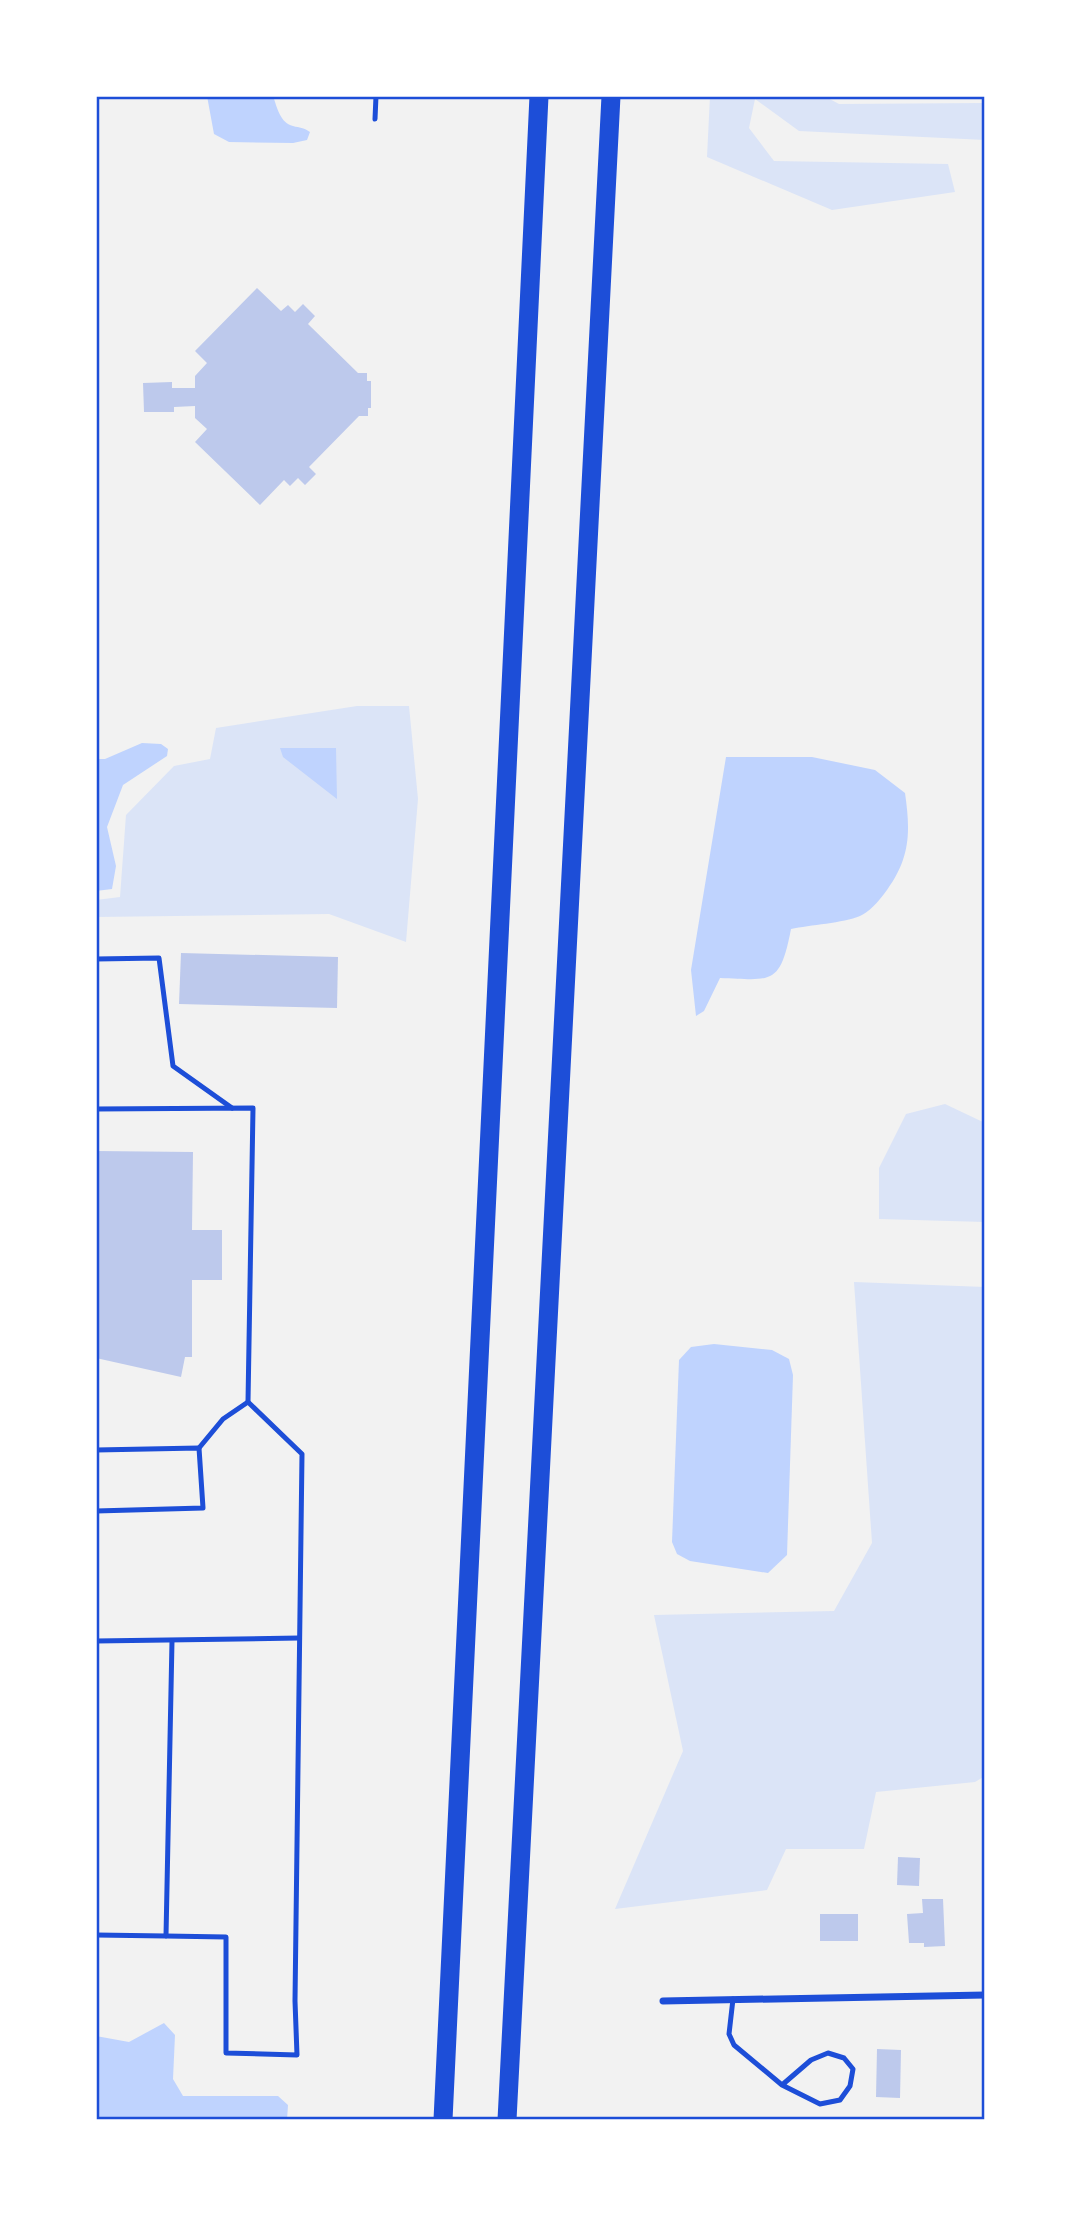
<svg xmlns="http://www.w3.org/2000/svg" width="1081" height="2216" font-family="'IBM Plex Sans',sans-serif">
	<rect width="100%" height="100%" fill="#f2f2f2"/>
	<g fill="#dbe4f7">
		<path d="M 710,96 L 824,96 L 839,104 L 985,103 L 985,140 L 799,131 L 755,99 L 749,128 L 774,161 L 948,164 L 955,192 L 832,210 L 707,157 Z"/>
		<path d="M 357,706 L 409,706 L 418,799 L 406,942 L 329,914 L 96,917 L 96,900 L 120,897 L 126,815 L 174,766 L 210,759 L 216,728 Z"/>
		<path d="M 945,1104 L 985,1123 L 985,1222 L 879,1219 L 879,1168 L 906,1114 Z"/>
		<path d="M 854,1282 L 985,1287 L 985,1776 L 975,1782 L 876,1792 L 864,1849 L 786,1849 L 767,1890 L 615,1909 L 683,1751 L 654,1615 L 834,1611 L 872,1543 Z"/>
	</g>
	<g fill="#bfd3fe">
		<path d="M 207,96 L 273,96 C 277,107 280,123 293,126 C 300,128 303,127 310,132 L 307,140 L 293,143 L 229,142 L 214,134 Z"/>
		<path d="M 142,743 L 161,744 L 168,749 L 167,756 L 123,785 L 107,827 L 116,866 L 112,889 L 96,891 L 96,759 L 105,759 Z"/>
		<path d="M 280,748 L 336,748 L 337,799 L 283,757 Z"/>
		<path d="M 726,757 L 812,757 L 875,770 L 905,793 C 911,834 910,860 884,894 C 878,902 869,912 860,916 C 843,923 810,925 791,929 C 780,986 772,980 720,978 L 704,1011 L 696,1016 L 691,970 Z"/>
		<path d="M 714,1344 L 772,1350 L 789,1359 L 793,1375 L 787,1555 L 768,1573 L 690,1561 L 677,1554 L 672,1542 L 679,1360 L 691,1347 Z"/>
		<path d="M 164,2023 L 175,2035 L 173,2079 L 183,2096 L 278,2096 L 288,2105 L 287,2120 L 96,2120 L 96,2036 L 129,2042 Z"/>
	</g>
	<g fill="#bdc9ec">
		<path d="M 257,288 L 281,311 L 288,305 L 295,312 L 303,304 L 315,316 L 308,324 L 358,373 L 367,373 L 367,381 L 371,381 L 371,408 L 368,408 L 368,416 L 359,416 L 309,467 L 316,474 L 305,485 L 298,478 L 290,486 L 284,480 L 260,505 L 195,442 L 207,429 L 195,418 L 195,406 L 174,407 L 174,412 L 144,412 L 143,383 L 172,382 L 172,388 L 195,388 L 195,376 L 207,363 L 195,351 Z"/>
		<path d="M 181,953 L 338,957 L 337,1008 L 179,1004 Z"/>
		<path d="M 96,1151 L 193,1152 L 192,1230 L 222,1230 L 222,1280 L 192,1280 L 192,1357 L 185,1357 L 181,1377 L 96,1358 Z"/>
		<path d="M 898,1857 L 920,1858 L 919,1886 L 897,1885 Z"/>
		<path d="M 922,1899 L 943,1899 L 945,1946 L 924,1947 L 924,1943 L 909,1943 L 907,1914 L 923,1913 Z"/>
		<rect x="820" y="1914" width="38" height="27"/>
		<path d="M 877,2049 L 901,2050 L 900,2098 L 876,2097 Z"/>
	</g>
	<g fill="none" stroke-linecap="round" stroke-linejoin="round">
		<g stroke="#1d4ed8" stroke-width="5">
			<path d="M 375,119 L 376,96"/>
			<path d="M 96,959 L 159,958 L 173,1066 L 232,1108"/>
			<path d="M 96,1109 L 253,1108 L 248,1402 L 302,1454 L 295,2001 L 297,2055 L 226,2053 L 226,1937 L 166,1936"/>
			<path d="M 199,1448 L 223,1419 L 248,1402"/>
			<path d="M 96,1450 L 199,1448 L 203,1508 L 96,1511"/>
			<path d="M 96,1641 L 299,1638"/>
			<path d="M 96,1935 L 166,1936 L 172,1641"/>
			<path d="M 733,1999 L 729,2034 L 734,2045 L 782,2085 L 811,2060 L 828,2053 L 844,2058 L 853,2069 L 850,2086 L 840,2100 L 820,2104 L 782,2085"/>
		</g>
		<path stroke="#1d4ed8" stroke-width="7" d="M 663,2001 L 985,1995"/>
		<g stroke="#1d4ed8" stroke-width="19">
			<path d="M 443,2120 L 539,96"/>
			<path d="M 507,2120 L 611,96"/>
		</g>
	</g>
	<rect width="1081" height="2216" fill="none" stroke="#ffffff" stroke-width="196"/>
	<rect x="98" y="98" width="885" height="2020" fill="none" stroke="#1d4ed8" stroke-width="2.5"/>
</svg>
